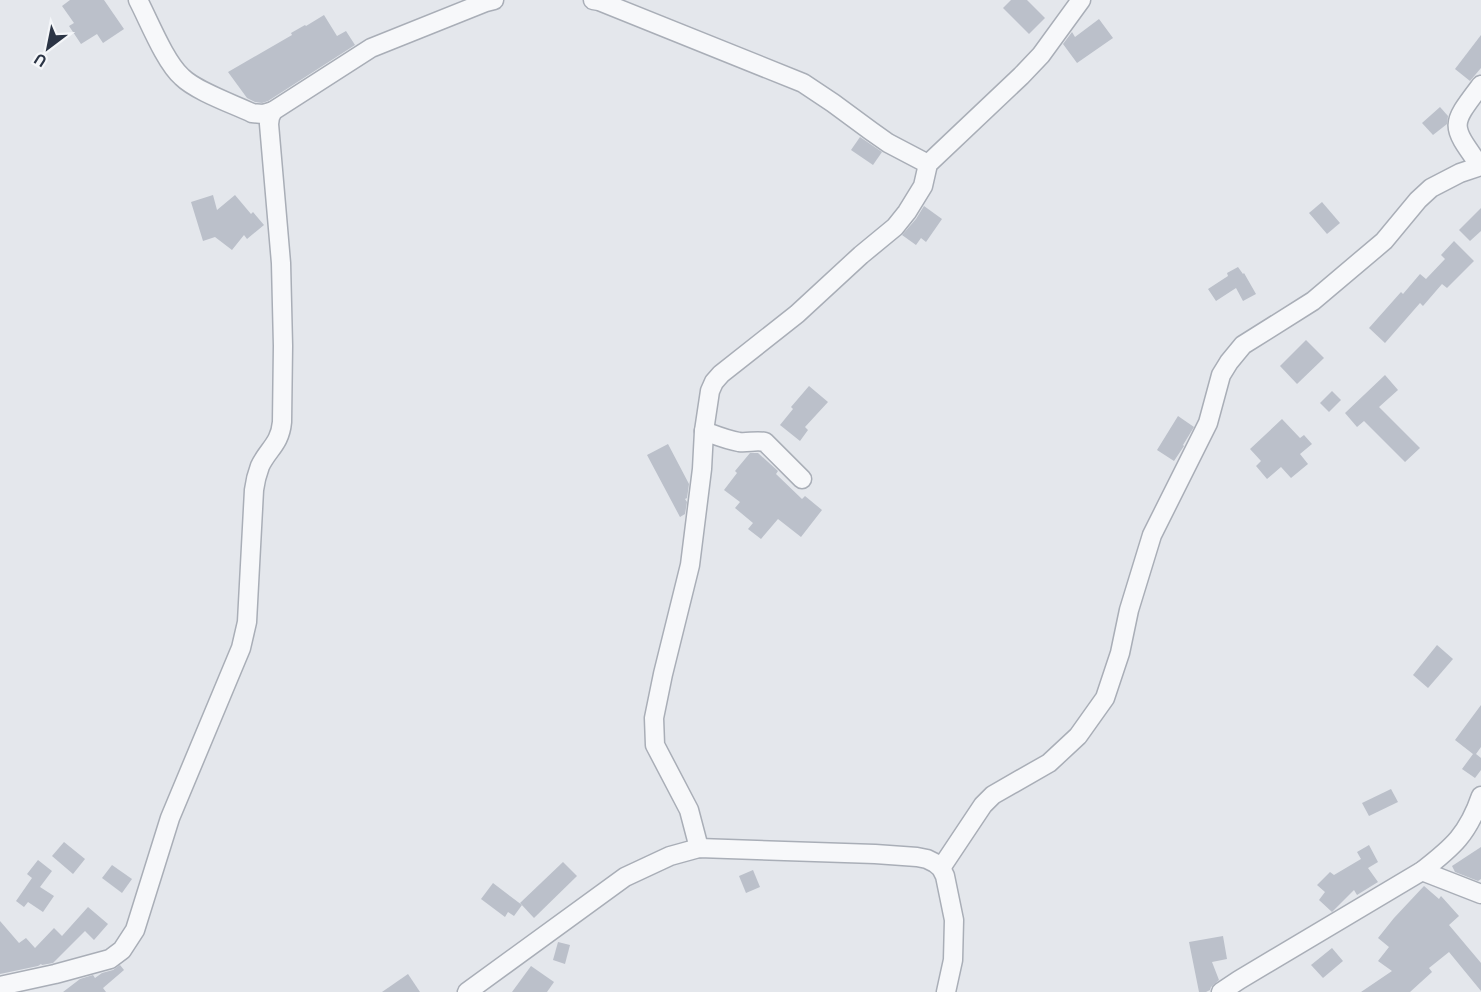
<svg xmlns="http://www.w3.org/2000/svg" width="1481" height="992" font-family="Ubuntu,sans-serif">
	<rect width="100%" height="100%" fill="#e4e7ec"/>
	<g fill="#bbc0ca">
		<path d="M 70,0 L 104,0 L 124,29 L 103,43 L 97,34 L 81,44 L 69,26 L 74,23 L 62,6 Z"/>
		<path d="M 1011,0 L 1027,0 L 1045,18 L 1029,34 L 1003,8 Z"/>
		<path d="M 324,15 L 337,36 L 346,31 L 355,45 L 268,101 L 262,103 L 255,102 L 247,98 L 228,72 L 292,35 L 291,33 L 305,25 L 306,26 Z"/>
		<path d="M 1099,19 L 1113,38 L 1077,63 L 1063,44 L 1072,32 L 1075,37 Z"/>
		<path d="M 1481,35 L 1481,68 L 1470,81 L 1455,69 Z"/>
		<path d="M 1440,107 L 1448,116 L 1447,124 L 1433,135 L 1422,123 Z"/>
		<path d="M 860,137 L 882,152 L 873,165 L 851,150 Z"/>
		<path d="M 213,195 L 217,210 L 235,195 L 251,214 L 253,212 L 264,225 L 247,239 L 244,235 L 232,250 L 215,237 L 203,241 L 191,202 Z"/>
		<path d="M 1322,202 L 1340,223 L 1327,234 L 1309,213 Z"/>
		<path d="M 924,206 L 942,219 L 926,242 L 921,238 L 916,245 L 902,235 L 916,219 Z"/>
		<path d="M 1481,208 L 1481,231 L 1470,241 L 1459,230 Z"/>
		<path d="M 1454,241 L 1474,261 L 1447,288 L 1442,284 L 1423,306 L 1420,303 L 1385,343 L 1369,328 L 1401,292 L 1403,294 L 1420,274 L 1426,279 L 1445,259 L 1441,255 Z"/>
		<path d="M 1238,267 L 1243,274 L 1244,273 L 1256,294 L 1243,301 L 1236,288 L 1216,301 L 1208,289 L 1228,276 L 1227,273 Z"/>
		<path d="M 1306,340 L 1324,358 L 1297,384 L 1280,366 Z"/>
		<path d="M 1385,375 L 1398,390 L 1379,407 L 1420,448 L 1405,462 L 1364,421 L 1357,427 L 1345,413 Z"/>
		<path d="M 809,386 L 828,402 L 805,427 L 808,430 L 800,441 L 780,425 L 793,409 L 791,407 Z"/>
		<path d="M 1332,391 L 1341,400 L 1329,412 L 1320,403 Z"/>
		<path d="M 1178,416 L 1194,427 L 1183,445 L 1184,446 L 1174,461 L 1157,450 Z"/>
		<path d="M 1282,419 L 1300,438 L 1304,435 L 1312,444 L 1300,454 L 1308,464 L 1291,478 L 1281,467 L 1267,479 L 1256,466 L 1261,461 L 1250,449 Z"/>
		<path d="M 668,444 L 689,484 L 687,498 L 685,499 L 687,502 L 685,514 L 680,517 L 647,455 Z"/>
		<path d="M 750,453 L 758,453 L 778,471 L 776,474 L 802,499 L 805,496 L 822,510 L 801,537 L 778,519 L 761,539 L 748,529 L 753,523 L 735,508 L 740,502 L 724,490 L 737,473 L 735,471 Z"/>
		<path d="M 1437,645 L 1453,659 L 1428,688 L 1413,675 Z"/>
		<path d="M 1481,705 L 1481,747 L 1476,754 L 1481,758 L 1481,770 L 1475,778 L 1462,769 L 1473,754 L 1455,740 Z"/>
		<path d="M 1391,789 L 1398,802 L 1369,816 L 1362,803 Z"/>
		<path d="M 64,842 L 85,859 L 73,874 L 52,856 Z"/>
		<path d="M 1369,845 L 1378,862 L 1368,868 L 1378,882 L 1357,895 L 1354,890 L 1332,912 L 1319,900 L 1325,892 L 1317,885 L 1330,872 L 1334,875 L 1361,859 L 1357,852 Z"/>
		<path d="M 1481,847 L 1481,879 L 1478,881 L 1455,872 L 1452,866 Z"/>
		<path d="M 38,860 L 52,871 L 40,887 L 54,896 L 43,912 L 28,902 L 24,907 L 16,901 L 32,878 L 27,874 Z"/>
		<path d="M 563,862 L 577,876 L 534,918 L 520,903 Z"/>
		<path d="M 112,865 L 132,879 L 122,893 L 102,878 Z"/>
		<path d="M 753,870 L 760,887 L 746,893 L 739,876 Z"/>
		<path d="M 493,883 L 522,905 L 514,916 L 508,912 L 505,917 L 481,899 Z"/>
		<path d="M 1424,886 L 1439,899 L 1441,896 L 1459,916 L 1449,925 L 1481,963 L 1481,991 L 1449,952 L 1429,968 L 1432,972 L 1410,992 L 1361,992 L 1392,971 L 1378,961 L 1389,947 L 1378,938 L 1394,918 Z"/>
		<path d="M 88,907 L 108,924 L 94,940 L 85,931 L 53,963 L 42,965 L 41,964 L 38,966 L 0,974 L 0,921 L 19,943 L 26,938 L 35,948 L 54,928 L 62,936 Z"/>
		<path d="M 1223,936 L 1227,959 L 1212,962 L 1219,980 L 1211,987 L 1210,990 L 1206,992 L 1199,992 L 1189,942 Z"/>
		<path d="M 558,942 L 570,945 L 565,964 L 553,960 Z"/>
		<path d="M 1332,948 L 1343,961 L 1323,978 L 1311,965 Z"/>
		<path d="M 120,965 L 124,970 L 103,988 L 106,992 L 63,992 L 80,979 L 93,975 L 95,978 L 102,973 L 113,970 Z"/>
		<path d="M 531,966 L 554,982 L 547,992 L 512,992 Z"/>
		<path d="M 408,974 L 420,992 L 382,992 Z"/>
	</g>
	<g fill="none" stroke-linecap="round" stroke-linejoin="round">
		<g stroke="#a9aeb7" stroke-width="21">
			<g id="minor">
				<path d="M 138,0 C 149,21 165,62 182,77 C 196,91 233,104 252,113 L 263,114 L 273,111"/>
				<path d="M 593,0 L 599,1 L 803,83 L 833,103 L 871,131 L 888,143 L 928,164"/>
				<path d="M 1480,166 C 1450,124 1450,126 1481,85"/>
				<path d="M 704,431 C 715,435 727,440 739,442 C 748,443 756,440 765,442 L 802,479"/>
				<path d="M 699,848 L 689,810 L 655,745 L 654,718 L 663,674 L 690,565 L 702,469 L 704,431 L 710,391 L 714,382 L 721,374 L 797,314 L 861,255 L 895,227 L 907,212 L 923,186 L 928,164 L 1021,76 L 1041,55 L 1081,0"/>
				<path d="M 941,868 L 983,805 L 993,795 L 1049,763 L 1078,736 L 1105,698 L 1120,653 L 1129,610 L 1152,535 L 1208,423 L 1221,375 L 1229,362 L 1243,345 L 1313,301 L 1384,241 L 1418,200 L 1431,188 L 1460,173 L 1481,166"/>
				<path d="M 1422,871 L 1481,894"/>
				<path d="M 0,986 L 55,974 L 110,959 L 122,950 L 135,930 L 170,818 L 241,648 L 247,622 L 254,490 C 255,482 257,474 260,466 C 268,449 280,444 282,422 L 283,346 L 281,263 L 269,124 L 270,117 L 273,111 L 371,48 L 486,2 L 494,0"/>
				<path d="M 467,992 L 625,877 L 670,856 L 699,848 L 875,854 L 917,857 L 927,859 L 935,863 L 941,868 L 945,876 L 954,920 L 953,960 L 946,992"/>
				<path d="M 1221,992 L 1239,980 L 1422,871 C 1453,847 1468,834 1481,796"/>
			</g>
		</g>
		<use href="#minor" stroke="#f7f8fa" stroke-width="18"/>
	</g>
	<g transform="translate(48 48) rotate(212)" stroke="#f4f6f9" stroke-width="4.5" paint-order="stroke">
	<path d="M0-4.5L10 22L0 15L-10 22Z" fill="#2b3445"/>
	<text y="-9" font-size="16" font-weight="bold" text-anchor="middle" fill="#2b3445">U</text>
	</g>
</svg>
